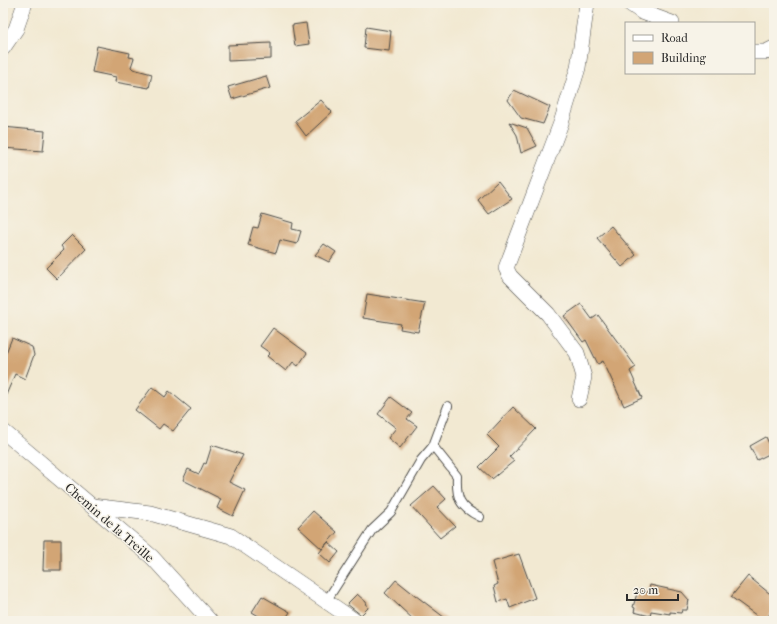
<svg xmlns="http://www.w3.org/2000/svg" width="777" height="624" font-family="'IM FELL French Canon',serif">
	<rect width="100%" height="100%" fill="#f7f3e8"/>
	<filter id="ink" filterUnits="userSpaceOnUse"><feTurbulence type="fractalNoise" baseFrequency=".025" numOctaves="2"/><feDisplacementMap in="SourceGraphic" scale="8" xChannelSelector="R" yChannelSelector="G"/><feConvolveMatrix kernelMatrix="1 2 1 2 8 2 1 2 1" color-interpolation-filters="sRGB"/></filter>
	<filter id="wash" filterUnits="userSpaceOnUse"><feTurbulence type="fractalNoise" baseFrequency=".012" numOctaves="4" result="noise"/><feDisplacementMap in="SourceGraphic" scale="16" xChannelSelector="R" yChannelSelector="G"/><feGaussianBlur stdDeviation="0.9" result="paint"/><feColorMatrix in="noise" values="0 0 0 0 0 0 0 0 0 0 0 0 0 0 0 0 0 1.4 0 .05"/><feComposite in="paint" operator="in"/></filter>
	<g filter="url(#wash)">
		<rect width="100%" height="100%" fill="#f2e9d2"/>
		<g id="blocks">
			<g fill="#d2a575">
				<path d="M 306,23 L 309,44 L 295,46 L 292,25 Z"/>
				<path d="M 366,27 L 391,31 L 389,51 L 364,48 Z"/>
				<path d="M 271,43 L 271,59 L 228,61 L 228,45 Z"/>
				<path d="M 97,46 L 130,53 L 129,57 L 134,58 L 131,67 L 133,69 L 152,74 L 149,88 L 115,82 L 116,77 L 92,72 Z"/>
				<path d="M 266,76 L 270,88 L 232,99 L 228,87 Z"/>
				<path d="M 514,90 L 550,107 L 543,124 L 521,118 L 508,100 Z"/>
				<path d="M 321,100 L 332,112 L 306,136 L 295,121 Z"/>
				<path d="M 509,122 L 527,128 L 537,146 L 521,153 L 517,135 Z"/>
				<path d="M 3,127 L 45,131 L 43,151 L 3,148 Z"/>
				<path d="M 498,181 L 512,199 L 489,214 L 478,200 Z"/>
				<path d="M 262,214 L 293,223 L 292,229 L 301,231 L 297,244 L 280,240 L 276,253 L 248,245 L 253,227 L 258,228 Z"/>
				<path d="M 611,226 L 636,255 L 622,267 L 597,238 Z"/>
				<path d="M 72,235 L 86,249 L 57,279 L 46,268 L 64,250 L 61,246 Z"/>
				<path d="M 324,244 L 336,252 L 329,262 L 315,255 Z"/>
				<path d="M 367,294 L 425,303 L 418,332 L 400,329 L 401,324 L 363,318 Z"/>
				<path d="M 581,304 L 592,319 L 598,315 L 636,367 L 630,371 L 642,398 L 624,406 L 603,361 L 598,364 L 586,340 L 583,342 L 564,316 Z"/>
				<path d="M 273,328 L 307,353 L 298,366 L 293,362 L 286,371 L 267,356 L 270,353 L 260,346 Z"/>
				<path d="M 12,338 L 32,347 L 34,355 L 25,379 L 15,374 L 3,402 L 3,360 Z"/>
				<path d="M 152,387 L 165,397 L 169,391 L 191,409 L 173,431 L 163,424 L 159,429 L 135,410 Z"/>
				<path d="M 391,397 L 412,413 L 407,419 L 417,426 L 400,448 L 388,438 L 396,428 L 378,414 Z"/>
				<path d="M 513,407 L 536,429 L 509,457 L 514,461 L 492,479 L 479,467 L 499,447 L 487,435 Z"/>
				<path d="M 766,437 L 773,452 L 757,460 L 750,446 Z"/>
				<path d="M 212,445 L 243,455 L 229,482 L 245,490 L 233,516 L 217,508 L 221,499 L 183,480 L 188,469 L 199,474 L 204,463 L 206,464 Z"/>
				<path d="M 434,486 L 446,499 L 437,507 L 455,526 L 440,538 L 411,506 Z"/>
				<path d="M 313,511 L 337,532 L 322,549 L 298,527 Z"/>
				<path d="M 44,540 L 61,540 L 61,570 L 43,570 Z"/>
				<path d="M 328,542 L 339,552 L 330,563 L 319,553 Z"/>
				<path d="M 519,554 L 535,598 L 510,608 L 507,599 L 498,602 L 494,586 L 498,584 L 492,562 Z"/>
				<path d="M 748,576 L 774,597 L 774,609 L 764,621 L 731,597 Z"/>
				<path d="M 396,580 L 411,592 L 449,621 L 415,621 L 385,593 Z"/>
				<path d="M 650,585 L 682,592 L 689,600 L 687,610 L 682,610 L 681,613 L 670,612 L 670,614 L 651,611 L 650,616 L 634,612 L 635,608 L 633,607 L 638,590 L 648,593 Z"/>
				<path d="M 357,594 L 366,602 L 368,608 L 361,615 L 347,604 Z"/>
				<path d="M 262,596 L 290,612 L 284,621 L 267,621 L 252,612 Z"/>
			</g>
		</g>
	</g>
	<g filter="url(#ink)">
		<use href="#blocks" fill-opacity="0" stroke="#494844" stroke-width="1"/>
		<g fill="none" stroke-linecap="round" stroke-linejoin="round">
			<g stroke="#494844" stroke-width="10">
				<g id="service">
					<path d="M 433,446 L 457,476 C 456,498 459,507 480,517"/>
					<path d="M 327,600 L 372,530 L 391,512 L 421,460 L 433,446 L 448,406"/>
				</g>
			</g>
			<g stroke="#494844" stroke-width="16">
				<g id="minor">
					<path d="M 629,3 L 642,12 L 672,23"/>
					<path d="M 3,48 L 16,29 L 25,3"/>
					<path d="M 754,52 L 766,52 L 774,48"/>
					<path d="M 579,399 L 584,377 L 577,353 L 548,314 L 510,276 L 506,268 L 561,123 L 578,68 L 587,3"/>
					<path d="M 3,431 L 152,557 L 210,621"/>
					<path d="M 92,506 L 150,513 L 231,536 L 355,621"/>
				</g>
			</g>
			<use href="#service" stroke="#fff" stroke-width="8"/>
			<use href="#minor" stroke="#fff" stroke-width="15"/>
		</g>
	</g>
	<g text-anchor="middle" stroke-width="3" stroke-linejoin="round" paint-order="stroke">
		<g font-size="13" fill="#2b2b2b" stroke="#f7f3e8">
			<text transform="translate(110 522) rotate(41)" y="5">Chemin de la Treille</text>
		</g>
	</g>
	<rect width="777" height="624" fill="none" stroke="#f7f3e8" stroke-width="16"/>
	<rect x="625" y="22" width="130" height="52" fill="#f7f3e8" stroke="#a5a39c"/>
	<rect x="633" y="35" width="20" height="6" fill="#ffffff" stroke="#a5a39c"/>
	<text x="661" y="42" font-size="12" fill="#2b2b2b">Road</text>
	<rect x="633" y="52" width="20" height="12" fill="#d2a575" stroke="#a5a39c"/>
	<text x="661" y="62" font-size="12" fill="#2b2b2b">Building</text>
	<path d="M627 594v6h51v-6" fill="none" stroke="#2b2b2b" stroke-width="2"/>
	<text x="633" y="594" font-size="12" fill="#2b2b2b" stroke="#f7f3e8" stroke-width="3" paint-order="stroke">20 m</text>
</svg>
